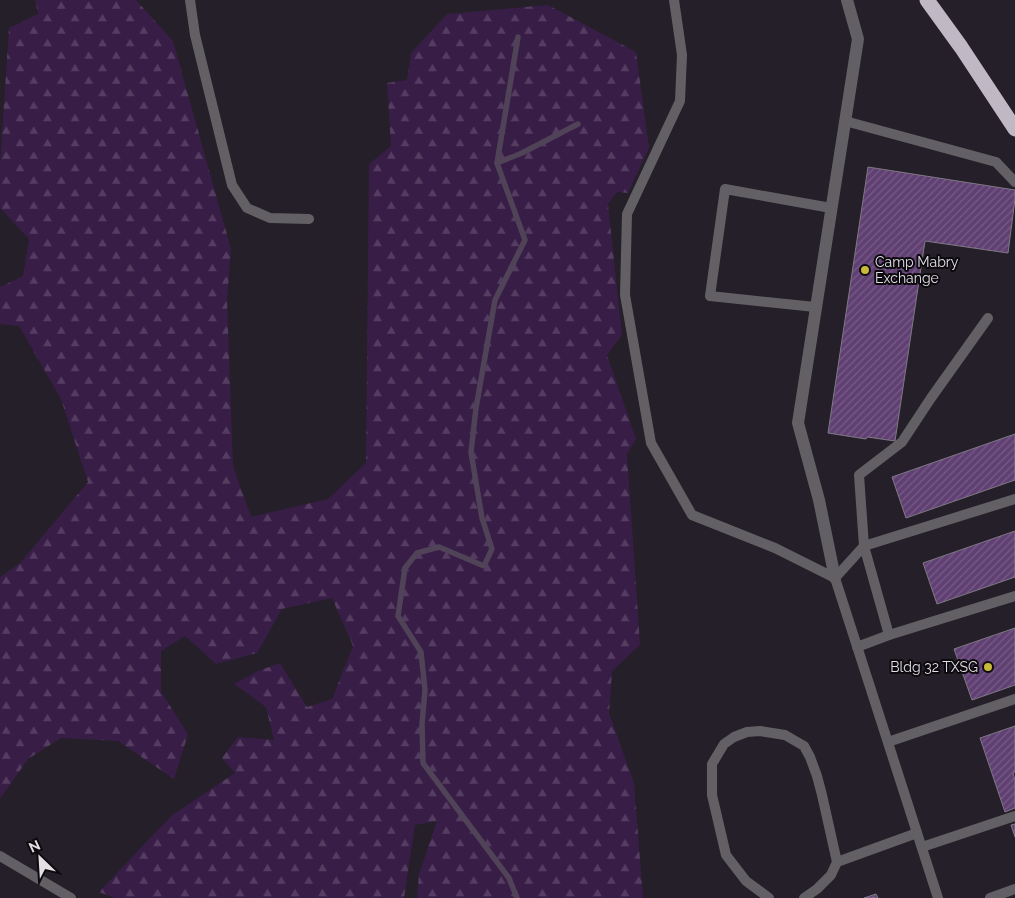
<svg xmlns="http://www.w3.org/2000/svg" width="1015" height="898" font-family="Raleway,sans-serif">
	<defs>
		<pattern id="forest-firs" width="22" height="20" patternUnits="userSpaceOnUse" patternTransform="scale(1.25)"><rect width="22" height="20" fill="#381d47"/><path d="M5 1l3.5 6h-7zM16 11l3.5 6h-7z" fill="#553d61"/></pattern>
		<pattern id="building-hatch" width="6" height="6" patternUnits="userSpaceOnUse" patternTransform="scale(1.25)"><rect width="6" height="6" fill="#604073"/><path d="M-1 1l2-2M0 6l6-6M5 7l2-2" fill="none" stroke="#775b87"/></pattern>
	</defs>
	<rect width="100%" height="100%" fill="#241f28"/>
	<path fill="url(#forest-firs)" d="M 35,0 L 136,0 L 173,41 L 231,249 L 227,300 L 233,466 L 251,517 L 328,499 L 366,463 L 369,164 L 391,146 L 387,83 L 407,80 L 411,53 L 447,14 L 548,5 L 636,52 L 649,148 L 628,193 L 617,192 L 608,204 L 622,335 L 607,355 L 636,439 L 627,454 L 640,645 L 612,671 L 609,713 L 634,783 L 643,898 L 417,898 L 419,874 L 437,821 L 415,825 L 404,898 L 115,898 L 99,892 L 171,816 L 235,773 L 222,758 L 238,737 L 274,740 L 266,707 L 234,684 L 258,671 L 280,663 L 307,707 L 332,699 L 353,646 L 332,598 L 282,609 L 257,653 L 216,664 L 185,636 L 161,651 L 161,692 L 188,734 L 174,779 L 118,741 L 61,738 L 28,759 L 0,799 L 0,577 L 20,563 L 88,482 L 61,399 L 19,326 L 0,324 L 0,287 L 23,276 L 29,239 L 0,208 L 0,166 L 9,28 L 38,14 Z"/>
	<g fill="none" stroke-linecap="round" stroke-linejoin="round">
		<g stroke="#504358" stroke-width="5.5">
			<path d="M 497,163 L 522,153 L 578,124"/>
			<path d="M 517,898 L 509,878 L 423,763 L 422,724 L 425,690 L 421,652 L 398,616 L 405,568 L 417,553 L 439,547 L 484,566 L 492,549 L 482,518 L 471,452 L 476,408 L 495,300 L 525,240 L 497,163 L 518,37"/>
		</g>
	</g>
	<g fill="url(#building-hatch)" stroke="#7f7984">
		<path d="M 868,167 L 1015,190 L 1015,199 L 1008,253 L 925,241 L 895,441 L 867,437 L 866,439 L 828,433 Z"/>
		<path d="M 1015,434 L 1015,480 L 906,518 L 892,477 Z"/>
		<path d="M 1015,531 L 1015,577 L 937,604 L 923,563 Z"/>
		<path d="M 1015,628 L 1015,685 L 972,700 L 954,649 Z"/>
		<path d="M 1015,726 L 1015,772 L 1013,773 L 1015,780 L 1015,808 L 1005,812 L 980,738 Z"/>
		<path d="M 1015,824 L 1015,837 L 1011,825 Z"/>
		<path d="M 876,894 L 878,898 L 864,898 Z"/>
	</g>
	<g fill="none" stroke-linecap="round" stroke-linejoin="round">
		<g stroke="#636065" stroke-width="10">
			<path d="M 190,0 L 195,35 L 232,185 L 247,208 L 270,218 L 309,219"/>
			<path d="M 674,0 L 682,55 L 680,101 L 627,214 L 625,295 L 651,443 L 692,515 L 775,548 L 835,578 L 938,898"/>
			<path d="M 845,121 L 996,162 L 1015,182"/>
			<path d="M 815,307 L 710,296 L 725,189 L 831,208"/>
			<path d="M 835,578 L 864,546 L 859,475 L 902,442 L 931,398 L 988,318"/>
			<path d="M 889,635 L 864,546 L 1015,499"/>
			<path d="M 857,647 L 889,635 L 1015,596"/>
			<path d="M 888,742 L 1015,699"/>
			<path d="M 922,847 L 1015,816"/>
			<path d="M 0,856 L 71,898"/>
			<path d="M 837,862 L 917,833"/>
			<path d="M 769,898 L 746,881 L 726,855 L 712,795 L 712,764 L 724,744 L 734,737 L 747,732 L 760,731 L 785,735 L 804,746 L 810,757 L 817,776 L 822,795 L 837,862 L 831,875 L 817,889 L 804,898"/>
			<path d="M 990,898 L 1015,889"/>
		</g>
		<path stroke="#636065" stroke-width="12" d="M 835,578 L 819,500 L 798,423 L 858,39 L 847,0"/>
		<path stroke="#c0b9c5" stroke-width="15" d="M 927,0 L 961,47 L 1015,129"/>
	</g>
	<g fill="#c9ba3a" stroke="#0c0a0e" stroke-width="2">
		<circle cx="865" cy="270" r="5"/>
		<circle cx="988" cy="667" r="5"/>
	</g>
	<g text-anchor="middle" stroke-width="4" stroke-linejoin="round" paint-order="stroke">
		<g font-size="14" fill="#e3dfe5" stroke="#0c0a0e" text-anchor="start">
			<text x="875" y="267">Camp Mabry<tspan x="875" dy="16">Exchange</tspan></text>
			<text x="978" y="672" text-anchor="end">Bldg 32 TXSG</text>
		</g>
	</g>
	<g transform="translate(40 858) rotate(335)" stroke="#0c0a0e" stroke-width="4" paint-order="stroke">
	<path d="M0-4L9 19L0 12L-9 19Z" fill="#e3dfe5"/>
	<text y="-8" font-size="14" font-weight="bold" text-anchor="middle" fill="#e3dfe5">N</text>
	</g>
</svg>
